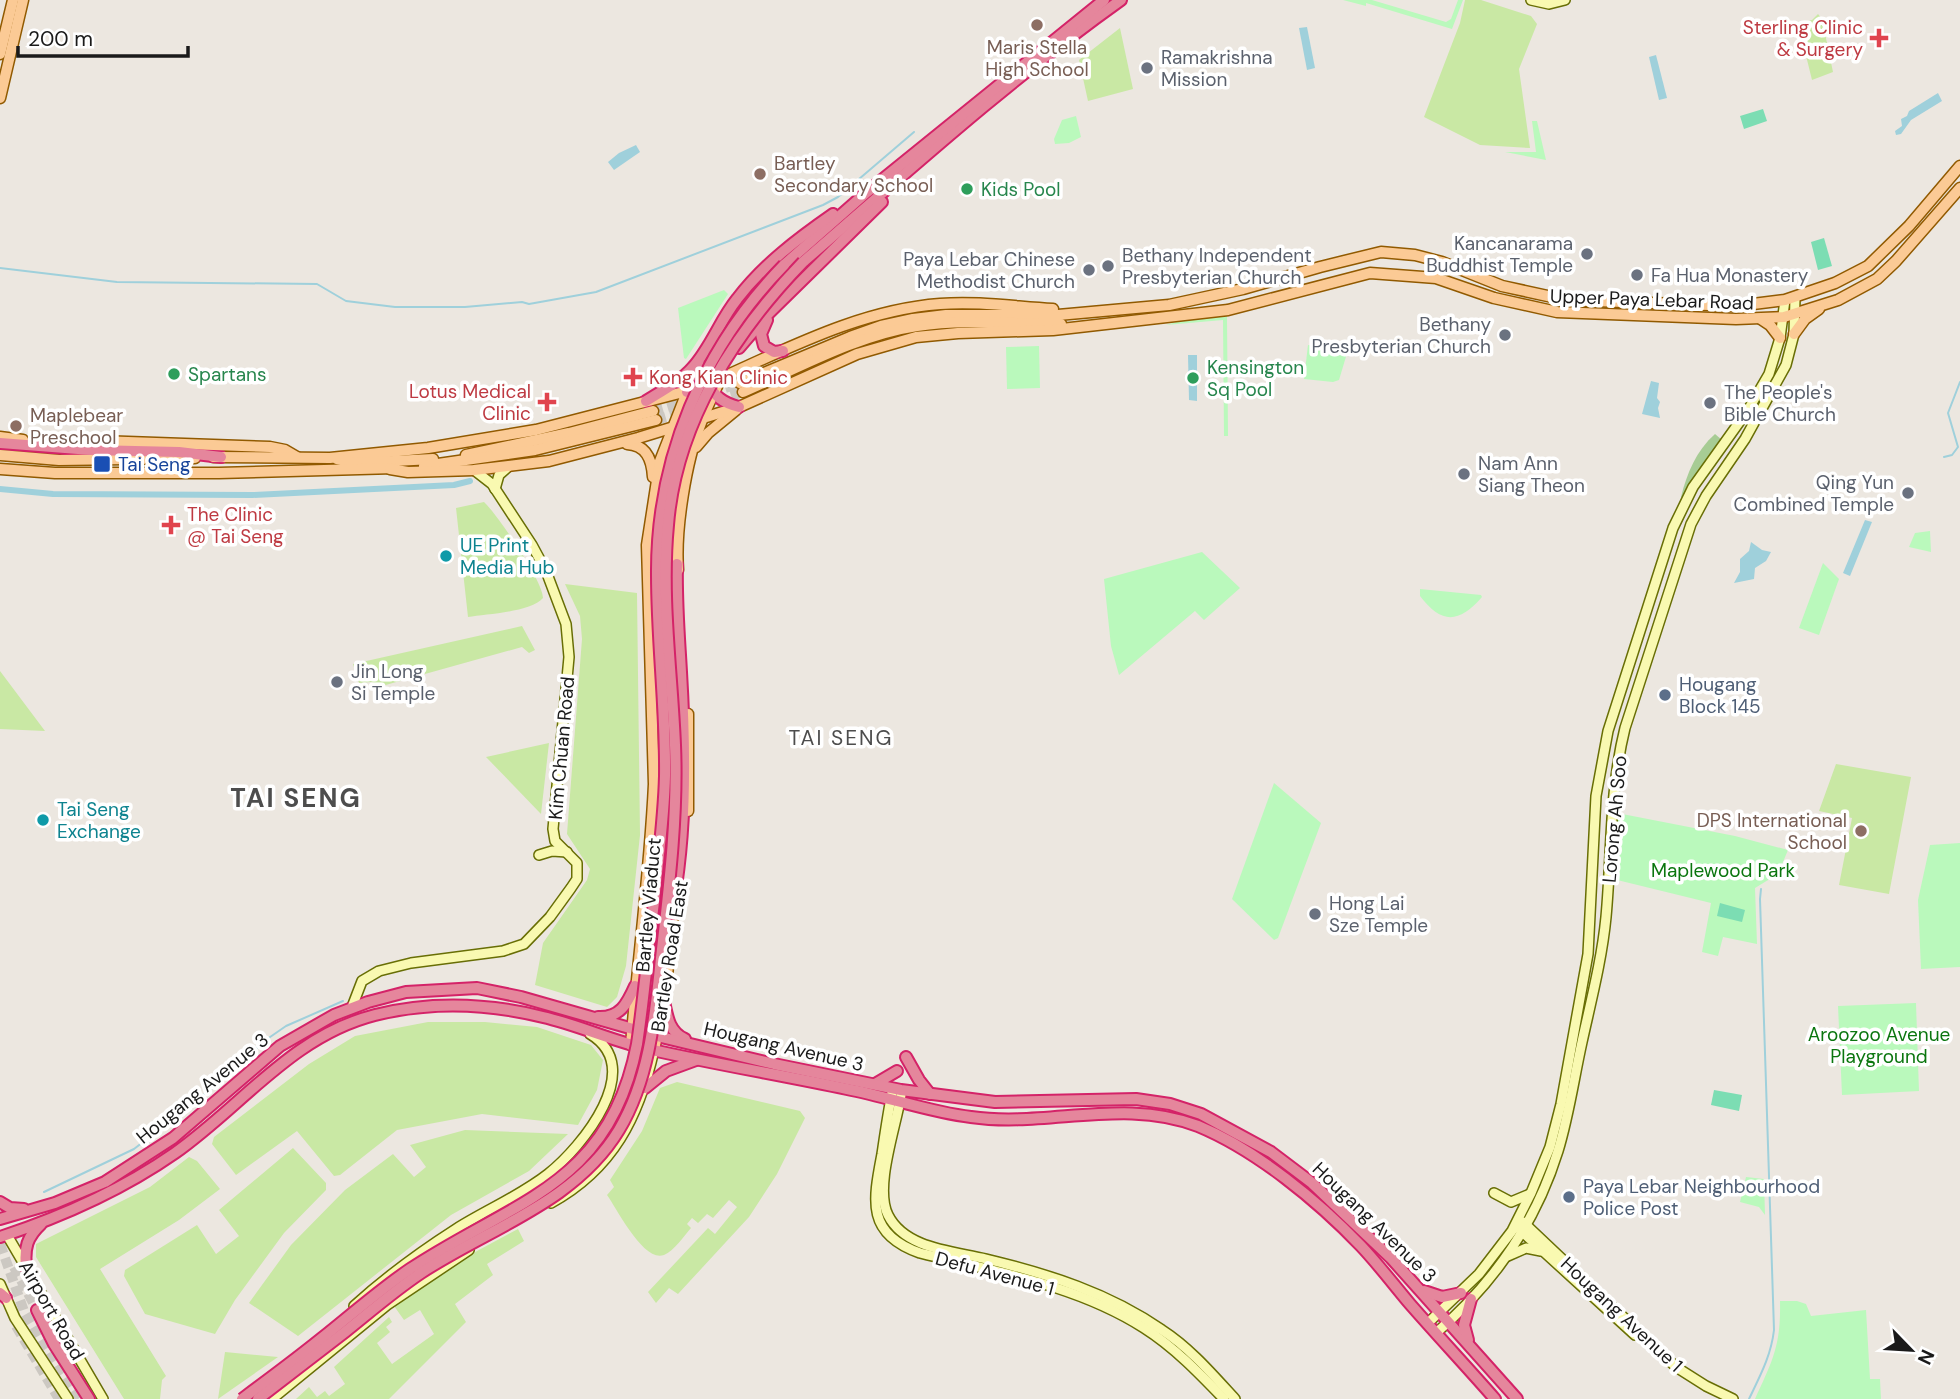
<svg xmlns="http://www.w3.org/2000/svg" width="1960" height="1399" font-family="'DM Sans',sans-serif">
	<rect width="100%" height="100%" fill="#ece7e0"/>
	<g fill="#c9e8a4">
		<path d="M 1465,0 L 1481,0 L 1531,16 L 1537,24 L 1519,69 L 1530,148 L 1480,145 L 1424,117 L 1460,23 Z"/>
		<path d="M 1818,14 L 1822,19 L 1833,72 L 1812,80 L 1798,23 L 1812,20 Z"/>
		<path d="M 1120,28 L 1133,89 L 1088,101 L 1079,60 Z"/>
		<path d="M 484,502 C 497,514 543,581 543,598 C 531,612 487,614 468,617 L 456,508 Z"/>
		<path d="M 565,584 L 637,593 L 640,835 L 626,966 L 617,997 L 607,1007 L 535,985 L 543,943 L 587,880 L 590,869 L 567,834 L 582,639 L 580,616 Z"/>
		<path d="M 522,626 L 535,650 L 529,653 L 522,647 L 382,686 L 371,682 L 359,683 L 353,664 Z"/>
		<path d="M 0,671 L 45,731 L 0,729 Z"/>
		<path d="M 549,743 L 541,814 L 486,757 Z"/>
		<path d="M 1836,764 L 1911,777 L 1889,894 L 1839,885 L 1852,818 L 1819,811 Z"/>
		<path d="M 428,1022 L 485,1022 L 537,1027 L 591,1045 L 603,1060 L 597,1090 L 578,1125 L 482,1114 L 397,1130 L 340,1175 L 334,1176 L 297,1131 L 236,1175 L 212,1144 L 214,1137 L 309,1064 L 355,1036 Z"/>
		<path d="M 677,1082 L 800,1111 L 805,1118 L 777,1174 L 749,1217 L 678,1294 L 669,1288 L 656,1303 L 648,1292 L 708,1228 L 715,1234 L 737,1207 L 729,1200 L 713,1218 L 707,1214 L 698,1223 L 692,1218 L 687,1224 L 691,1228 C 684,1236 674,1251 664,1255 C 644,1263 617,1209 607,1195 L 614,1187 L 610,1180 L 642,1131 L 660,1088 Z"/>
		<path d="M 465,1130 L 568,1134 L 529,1171 L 451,1215 L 298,1336 L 249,1303 L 291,1245 L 345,1190 L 393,1154 L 414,1177 L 426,1167 L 410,1145 Z"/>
		<path d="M 293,1148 L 326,1183 L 326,1190 L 284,1233 L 235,1300 L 215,1334 L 145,1314 L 124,1276 L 125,1270 L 197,1225 L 216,1254 L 239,1236 L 219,1210 Z"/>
		<path d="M 189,1157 L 197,1161 L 220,1189 L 179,1220 L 100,1269 L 166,1376 L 162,1380 L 160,1399 L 124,1399 L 36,1257 L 36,1244 L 150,1187 Z"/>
		<path d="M 518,1229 L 524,1241 L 487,1264 L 493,1275 L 455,1304 L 466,1322 L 389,1399 L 296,1399 L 309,1387 L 317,1397 L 325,1391 L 329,1396 L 345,1384 L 334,1367 L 389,1317 L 392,1322 L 386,1327 L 390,1332 L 377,1343 L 392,1364 L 434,1334 L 420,1310 L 404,1320 L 394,1306 L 477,1251 Z"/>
		<path d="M 225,1352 L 278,1357 L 218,1399 Z"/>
	</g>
	<path fill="#a7cc94" d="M 1715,434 L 1722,440 L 1684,499 L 1681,497 C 1687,473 1696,451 1715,434 Z"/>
	<g fill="#baf9bc">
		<path d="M 1343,0 L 1372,0 L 1446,22 L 1451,19 L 1458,0 L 1463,0 L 1452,29 L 1366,3 L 1366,6 Z"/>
		<path d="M 1076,116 L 1081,137 L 1069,143 L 1055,144 L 1054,139 L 1062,120 Z"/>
		<path d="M 1532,121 L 1537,121 L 1546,160 L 1505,152 L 1536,152 Z"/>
		<path d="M 724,290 L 728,294 L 686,359 L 684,358 L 678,308 Z"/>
		<path d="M 1227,316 L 1228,436 L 1224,436 L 1223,320 L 1166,325 L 1187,319 Z"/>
		<path d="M 1308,345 L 1348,350 L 1339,380 L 1333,382 L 1304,379 Z"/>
		<path d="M 1039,346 L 1040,388 L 1007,389 L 1006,347 Z"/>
		<path d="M 1930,531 L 1931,552 L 1909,547 L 1915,533 Z"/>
		<path d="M 1202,552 L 1240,588 L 1204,620 L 1195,611 L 1119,675 L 1111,646 L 1104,579 Z"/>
		<path d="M 1823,563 L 1839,579 L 1819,635 L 1799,628 Z"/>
		<path d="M 1420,589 L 1481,595 L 1482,597 C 1459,623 1442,625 1420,596 Z"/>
		<path d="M 1274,783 L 1321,823 L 1278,938 L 1274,940 L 1232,899 Z"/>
		<path d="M 1612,812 L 1735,836 L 1788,850 L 1778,874 L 1755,888 L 1757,944 L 1723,937 L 1718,956 L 1702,952 L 1711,903 L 1609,878 Z"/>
		<path d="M 1960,843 L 1960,967 L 1921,969 L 1918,900 L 1930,845 Z"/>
		<path d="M 1916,1003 L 1919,1091 L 1842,1095 L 1838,1006 Z"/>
		<path d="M 1746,1177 L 1764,1179 L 1765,1215 L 1759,1207 L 1740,1202 Z"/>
		<path d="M 1780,1301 L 1797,1301 L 1806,1304 L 1811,1316 L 1866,1310 L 1870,1379 L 1880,1379 L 1881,1399 L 1755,1399 C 1773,1360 1781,1345 1780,1301 Z"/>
	</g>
	<g fill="#7cddb3">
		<path d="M 1763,109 L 1767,121 L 1744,129 L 1740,116 Z"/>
		<path d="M 1824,238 L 1832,266 L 1818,270 L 1811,242 Z"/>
		<path d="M 1720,903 L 1745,910 L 1742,922 L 1717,916 Z"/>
		<path d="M 1714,1090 L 1742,1095 L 1739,1111 L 1711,1105 Z"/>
	</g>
	<g fill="#9fd0db">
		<path d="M 1307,27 L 1315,68 L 1307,70 L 1299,28 Z"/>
		<path d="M 1656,55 L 1667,98 L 1659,100 L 1649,57 Z"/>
		<path d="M 1938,93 L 1942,101 L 1911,120 L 1901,134 L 1896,135 L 1895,131 L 1902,126 L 1901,119 L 1907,116 L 1909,111 Z"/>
		<path d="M 636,145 L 640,152 L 614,170 L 608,162 L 619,153 Z"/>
		<path d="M 1197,355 L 1197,401 L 1189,400 L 1188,355 Z"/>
		<path d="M 1651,381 L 1659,383 L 1657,398 L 1660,402 L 1658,408 L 1660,418 L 1642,414 Z"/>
		<path d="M 1865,520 L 1872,522 L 1850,576 L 1843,573 Z"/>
		<path d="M 1751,542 L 1762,550 L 1771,552 L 1766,561 L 1755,568 L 1754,579 L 1734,583 L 1740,572 L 1740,559 L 1749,551 Z"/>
	</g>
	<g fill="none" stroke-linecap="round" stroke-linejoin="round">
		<g stroke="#9fd0db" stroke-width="2">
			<path d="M 0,268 L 117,282 L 317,284 L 346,301 L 395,307 L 465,307 L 522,302 L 529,304 L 596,292 L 823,205 L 838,197 L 914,132"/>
			<path d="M 1944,457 L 1952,455 L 1958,447 L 1948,413 L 1960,382"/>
			<path d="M 44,1192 L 134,1149 L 242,1065 L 260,1044 L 286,1026 L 343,1001"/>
			<path d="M 1749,1399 C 1760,1376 1771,1356 1774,1330 L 1760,899 L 1761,889"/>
		</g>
		<path stroke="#9fd0db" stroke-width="6" d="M 0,489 L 53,494 L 252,495 L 454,485 L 470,481"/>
		<g stroke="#ccc8c2" stroke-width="10" stroke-dasharray="10 5" stroke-linecap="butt">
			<path d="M 711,393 L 740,383"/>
			<path d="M 717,401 L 743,392"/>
			<path d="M 653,411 L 690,400"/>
			<path d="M 656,420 L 686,411"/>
		</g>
		<g stroke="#ccc8c2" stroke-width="10" stroke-dasharray="10 5" stroke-linecap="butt">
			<path d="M 0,1244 L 25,1314 L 56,1367 L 78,1399"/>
			<path d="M 14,1267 L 37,1310"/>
			<path d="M 16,1326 L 59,1399"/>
		</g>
		<g stroke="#686e05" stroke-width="12">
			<g id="secondary">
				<path d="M 1531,0 L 1549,4 L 1565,0"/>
				<path d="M 495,489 L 499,475 L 509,466"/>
				<path d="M 539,855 L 552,851 L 567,852"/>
				<path d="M 352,1007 L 362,981 L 379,971 L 411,963 L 503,951 L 524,944 L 550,917 L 571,888 L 577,879 L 577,863 L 555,841 L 553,829 L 569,657 L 566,624 L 546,571 L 532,545 L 492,484 L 474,470"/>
				<path d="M 892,1093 C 888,1113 885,1134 882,1154 C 873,1201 866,1234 920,1253 C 996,1272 1077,1285 1144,1328 C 1174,1347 1199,1373 1224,1399"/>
				<path d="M 901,1095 C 896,1127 874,1187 888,1215 C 905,1249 953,1251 986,1259 C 1048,1274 1109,1293 1162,1330 C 1190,1348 1213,1375 1235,1399"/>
				<path d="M 1494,1193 L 1511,1202 L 1530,1194"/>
				<path d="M 551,1203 C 613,1169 639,1117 654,1050"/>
				<path d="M 1523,1222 L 1676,1367 L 1706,1386 L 1733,1399"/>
				<path d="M 1519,1229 L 1635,1335"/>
				<path d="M 7,1235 L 103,1399"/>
				<path d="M 1508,1256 L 1526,1248 L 1541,1251"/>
				<path d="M 0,1284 L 15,1318 L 68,1399"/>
				<path d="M 354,1306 C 386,1277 420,1252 456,1229 C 486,1210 520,1196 548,1174 C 582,1147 647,1068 590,1034"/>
				<path d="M 1428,1323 L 1479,1274 L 1512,1231 L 1531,1193 L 1550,1147 L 1561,1104 L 1588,954 L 1596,796 L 1608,731 L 1673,528 L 1693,487 L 1748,410 L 1769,374 L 1780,338 L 1785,300"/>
				<path d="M 1436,1333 C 1493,1284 1536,1222 1558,1151 C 1569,1115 1574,1078 1582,1042 C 1591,1001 1602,959 1606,917 C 1612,852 1609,793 1625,728 L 1691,524 L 1706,496 L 1745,439 L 1786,365 L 1794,334 L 1795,298"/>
				<path d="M 272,1399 L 387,1305 L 469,1250"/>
			</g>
		</g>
		<g stroke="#915a00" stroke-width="13">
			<g id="primary">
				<path d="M 0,54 L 13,0"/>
				<path d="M 0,98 L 23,0"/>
				<path d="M 1761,319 L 1770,325 L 1780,338"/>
				<path d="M 1794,334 L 1805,319 L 1819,309"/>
				<path d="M 712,382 C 785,350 859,310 940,304 C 978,301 1016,307 1053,309"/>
				<path d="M 740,383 L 850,337 L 881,326 L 913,319 L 946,315 L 1058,315 L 1169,305 L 1243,289 L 1320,267 L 1381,252 L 1415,255 L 1442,262 L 1502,286 L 1566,300 L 1737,306 L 1785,300 L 1835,283 L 1868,266 L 1909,226 L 1960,166"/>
				<path d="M 743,392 C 798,368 857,335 917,326 C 965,319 1013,324 1061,324"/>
				<path d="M 0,437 L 23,440"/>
				<path d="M 38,441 L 71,440 L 270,447 L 285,450 L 297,457"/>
				<path d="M 627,444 C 646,445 652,459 653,477"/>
				<path d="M 696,447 L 708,433 L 736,410"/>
				<path d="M 0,455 L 59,460 L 195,458"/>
				<path d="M 466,455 L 569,433 L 653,411"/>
				<path d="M 213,457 L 330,458 L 428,448 L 536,430 L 695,389"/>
				<path d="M 337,459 L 355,463 L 433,459"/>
				<path d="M 424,466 L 535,450 L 656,420"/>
				<path d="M 0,469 L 55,473 L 219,473 L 395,468"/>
				<path d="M 390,469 L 408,472 L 474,470 L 549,461 L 638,438 L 739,407 L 857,354 L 916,337 L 958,333 L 1053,330 L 1228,310 L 1370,273 L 1436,278 L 1494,298 L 1557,312 L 1736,319 L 1784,317 L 1838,300 L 1877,279 L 1896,261 L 1960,188"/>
				<path d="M 678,570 C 675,529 686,461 701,423 C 706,408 714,393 721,378"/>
				<path d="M 688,714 L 688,811"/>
				<path d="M 631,1045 C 638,958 650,871 654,784 L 647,545 L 660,461 L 687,392"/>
				<path d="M 654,1050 L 664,1001 L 673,923"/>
			</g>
		</g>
		<g stroke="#d42368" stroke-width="14">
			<g id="highway">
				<path d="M 803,262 C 907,172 1010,79 1121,0"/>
				<path d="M 784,265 L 867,192 L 1104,0"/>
				<path d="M 767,320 L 761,334 L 764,346 L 774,352 L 783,351"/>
				<path d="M 739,348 L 768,314 L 882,202"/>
				<path d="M 707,382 C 715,397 723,403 739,407"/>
				<path d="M 687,392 L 699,364"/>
				<path d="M 646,401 C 662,391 681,381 693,367 C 711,347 720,320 737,299 C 764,264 797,239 833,214"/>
				<path d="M 0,443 L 91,450 L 179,452 L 221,457"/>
				<path d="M 668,929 C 687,847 686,757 681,672 C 679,636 676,601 677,564"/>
				<path d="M 664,1001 C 667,1016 669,1032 685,1039"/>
				<path d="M 598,1017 C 620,1018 627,1004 635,986"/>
				<path d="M 906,1057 L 919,1080 L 930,1094"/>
				<path d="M 875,1084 L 897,1071"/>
				<path d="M 645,1088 L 666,1071 L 696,1060"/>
				<path d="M 0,1202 L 10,1208 L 24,1209"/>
				<path d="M 0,1219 L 55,1203 L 105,1182 L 173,1138 L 280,1046 L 334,1015 L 368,1002 L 406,992 L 477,988 L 521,997 L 661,1037 L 774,1064 L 901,1090 L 995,1102 L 1136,1099 L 1170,1104 L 1201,1114 L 1271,1152 L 1312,1183 L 1391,1258 L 1517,1399"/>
				<path d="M 0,1237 C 61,1217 122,1190 175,1153 C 242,1106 292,1036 375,1015 C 431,1001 487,1003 543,1017 C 578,1025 612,1041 648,1049 C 714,1064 781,1075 847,1089 C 889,1097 929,1112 971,1117 C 1047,1128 1124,1097 1198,1126 C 1256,1150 1318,1201 1361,1246 C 1378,1264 1394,1285 1410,1304 C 1438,1336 1467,1367 1495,1399"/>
				<path d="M 26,1267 C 24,1248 27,1237 41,1224"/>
				<path d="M 1424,1291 L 1442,1297 L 1461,1293"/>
				<path d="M 0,1293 L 6,1298"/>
				<path d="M 37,1310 L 54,1344 L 89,1399"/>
				<path d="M 1468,1340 L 1464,1325 L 1471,1299"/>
			</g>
		</g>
		<use href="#secondary" stroke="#f9f9b1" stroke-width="9"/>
		<use href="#primary" stroke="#fbca95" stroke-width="10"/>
		<use href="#highway" stroke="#e5869c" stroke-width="10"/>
		<g stroke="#d42368" stroke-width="14" stroke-linecap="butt">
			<g id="highway-bridge">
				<path d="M 242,1399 C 269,1379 296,1359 322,1338 C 351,1315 379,1290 410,1269 C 514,1200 610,1186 637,1044 C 644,997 648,949 654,902 C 658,860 664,818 665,776 C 666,709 657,642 657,575 C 656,458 703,348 784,265"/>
				<path d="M 258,1399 C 287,1377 316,1354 345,1332 C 370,1312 394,1291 421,1273 C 489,1228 575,1203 619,1130 C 650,1078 655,1016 661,958 C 669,888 678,815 675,745 C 672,672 661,598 668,525 C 676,424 734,333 803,262"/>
			</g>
		</g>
		<use href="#highway-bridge" stroke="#e5869c" stroke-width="10"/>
	</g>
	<g fill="#8d6e63" stroke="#fff" stroke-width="2.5">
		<circle cx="1037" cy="25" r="7"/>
		<circle cx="760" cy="174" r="7"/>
		<circle cx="16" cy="426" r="7"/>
		<circle cx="1861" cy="831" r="7"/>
	</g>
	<g fill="#e0444e" stroke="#fff" stroke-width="2.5">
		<path d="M1875.5 27.5h7v7h7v7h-7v7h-7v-7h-7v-7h7z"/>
		<path d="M629.5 366.5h7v7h7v7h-7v7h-7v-7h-7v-7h7z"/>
		<path d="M543.5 391.5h7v7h7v7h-7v7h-7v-7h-7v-7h7z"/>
		<path d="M167.5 514.5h7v7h7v7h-7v7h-7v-7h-7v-7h7z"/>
	</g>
	<g fill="#6b7280" stroke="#fff" stroke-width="2.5">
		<circle cx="1147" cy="68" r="7"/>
		<circle cx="1587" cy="254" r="7"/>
		<circle cx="1108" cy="266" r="7"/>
		<circle cx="1089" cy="270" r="7"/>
		<circle cx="1637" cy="275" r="7"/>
		<circle cx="1505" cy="335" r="7"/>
		<circle cx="1710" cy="403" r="7"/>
		<circle cx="1464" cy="474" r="7"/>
		<circle cx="1908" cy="493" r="7"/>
		<circle cx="337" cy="682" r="7"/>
		<circle cx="1315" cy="914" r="7"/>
	</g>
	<g fill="#2e9e5b" stroke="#fff" stroke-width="2.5">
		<circle cx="967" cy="189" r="7"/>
		<circle cx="174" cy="374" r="7"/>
		<circle cx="1193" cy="378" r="7"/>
	</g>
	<rect fill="#1a4fb4" stroke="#fff" stroke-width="2.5" x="93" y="455" width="18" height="18" rx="3.5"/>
	<g fill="#0f9aa8" stroke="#fff" stroke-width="2.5">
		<circle cx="446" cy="556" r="7"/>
		<circle cx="43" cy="820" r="7"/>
	</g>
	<g fill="#5c6f8a" stroke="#fff" stroke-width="2.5">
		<circle cx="1665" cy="695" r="7"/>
		<circle cx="1569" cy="1197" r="7"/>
	</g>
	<g text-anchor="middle" stroke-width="7" stroke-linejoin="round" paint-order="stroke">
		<g font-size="19" fill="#be3a42" stroke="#fff" text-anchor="end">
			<text x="1863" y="34">Sterling Clinic<tspan x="1863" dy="22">&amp; Surgery</tspan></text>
			<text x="649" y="384" text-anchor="start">Kong Kian Clinic</text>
			<text x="531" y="398">Lotus Medical<tspan x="531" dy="22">Clinic</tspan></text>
			<text x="187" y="521" text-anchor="start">The Clinic<tspan x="187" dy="22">@ Tai Seng</tspan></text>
		</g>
		<g font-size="19" fill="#785e54" stroke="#fff" text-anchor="start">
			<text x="1037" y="54" text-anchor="middle">Maris Stella<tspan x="1037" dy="22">High School</tspan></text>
			<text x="774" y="170">Bartley<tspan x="774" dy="22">Secondary School</tspan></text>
			<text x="30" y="422">Maplebear<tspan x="30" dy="22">Preschool</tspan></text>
			<text x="1847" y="827" text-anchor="end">DPS International<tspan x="1847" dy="22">School</tspan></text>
		</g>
		<g font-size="19" fill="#5b616d" stroke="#fff" text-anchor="start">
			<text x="1161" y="64">Ramakrishna<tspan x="1161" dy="22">Mission</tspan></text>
			<text x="1573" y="250" text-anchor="end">Kancanarama<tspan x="1573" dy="22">Buddhist Temple</tspan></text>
			<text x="1122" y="262">Bethany Independent<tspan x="1122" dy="22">Presbyterian Church</tspan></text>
			<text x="1075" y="266" text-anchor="end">Paya Lebar Chinese<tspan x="1075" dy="22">Methodist Church</tspan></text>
			<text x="1651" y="282">Fa Hua Monastery</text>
			<text x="1491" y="331" text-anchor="end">Bethany<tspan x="1491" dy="22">Presbyterian Church</tspan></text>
			<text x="1724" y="399">The People's<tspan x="1724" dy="22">Bible Church</tspan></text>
			<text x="1478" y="470">Nam Ann<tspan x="1478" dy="22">Siang Theon</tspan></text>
			<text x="1894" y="489" text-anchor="end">Qing Yun<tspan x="1894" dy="22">Combined Temple</tspan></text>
			<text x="351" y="678">Jin Long<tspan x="351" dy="22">Si Temple</tspan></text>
			<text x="1329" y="910">Hong Lai<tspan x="1329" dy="22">Sze Temple</tspan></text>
		</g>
		<g font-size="19" fill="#27864d" stroke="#fff" text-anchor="start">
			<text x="981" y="196">Kids Pool</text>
			<text x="1207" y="374">Kensington<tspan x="1207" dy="22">Sq Pool</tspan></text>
			<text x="188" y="381">Spartans</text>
		</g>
		<g font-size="19" fill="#1a1a1a" stroke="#fff">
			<text transform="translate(1652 299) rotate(2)" y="7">Upper Paya Lebar Road</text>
			<text transform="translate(561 748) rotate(-85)" y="7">Kim Chuan Road</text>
			<text transform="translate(1614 819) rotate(-85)" y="7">Lorong Ah Soo</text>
			<text transform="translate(648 905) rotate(-85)" y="7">Bartley Viaduct</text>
			<text transform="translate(669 956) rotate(-81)" y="7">Bartley Road East</text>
			<text transform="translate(784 1046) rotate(13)" y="7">Hougang Avenue 3</text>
			<text transform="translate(202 1088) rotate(-39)" y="7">Hougang Avenue 3</text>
			<text transform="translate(1375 1222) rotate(44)" y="7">Hougang Avenue 3</text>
			<text transform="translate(995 1273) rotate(15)" y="7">Defu Avenue 1</text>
			<text transform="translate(52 1310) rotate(60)" y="7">Airport Road</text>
			<text transform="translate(1622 1314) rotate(43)" y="7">Hougang Avenue 1</text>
		</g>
		<g font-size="19" fill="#164399" stroke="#fff" text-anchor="start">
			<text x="118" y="471">Tai Seng</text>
		</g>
		<g font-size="19" fill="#0d838f" stroke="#fff" text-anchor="start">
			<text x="460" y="552">UE Print<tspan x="460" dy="22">Media Hub</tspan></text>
			<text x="57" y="816">Tai Seng<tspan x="57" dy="22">Exchange</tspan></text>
		</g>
		<g font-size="19" fill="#4e5e75" stroke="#fff" text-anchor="start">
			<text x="1679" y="691">Hougang<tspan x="1679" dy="22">Block 145</tspan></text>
			<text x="1583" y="1193">Paya Lebar Neighbourhood<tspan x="1583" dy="22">Police Post</tspan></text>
		</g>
		<g font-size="19" fill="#0b760f" stroke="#fff">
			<text x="1723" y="877">Maplewood Park</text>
			<text x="1879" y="1041">Aroozoo Avenue<tspan x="1879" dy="22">Playground</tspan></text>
		</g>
		<g font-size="21" letter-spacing="2" fill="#4d4d4d" stroke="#fff">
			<text x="841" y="745">TAI SENG</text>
		</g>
		<g font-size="26" font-weight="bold" letter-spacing="2" fill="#4d4d4d" stroke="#fff">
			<text x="296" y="807">TAI SENG</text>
		</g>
	</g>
	<g transform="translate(1911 1350) rotate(115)" stroke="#ffffff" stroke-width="5" paint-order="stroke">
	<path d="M0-5L12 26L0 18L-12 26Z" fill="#1a1a1a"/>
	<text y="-10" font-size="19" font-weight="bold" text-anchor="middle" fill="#1a1a1a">N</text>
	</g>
	<path d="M18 46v10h170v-10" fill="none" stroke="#1a1a1a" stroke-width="3.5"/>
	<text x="28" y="46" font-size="21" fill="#1a1a1a" stroke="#ffffff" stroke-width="5" paint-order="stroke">200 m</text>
</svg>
